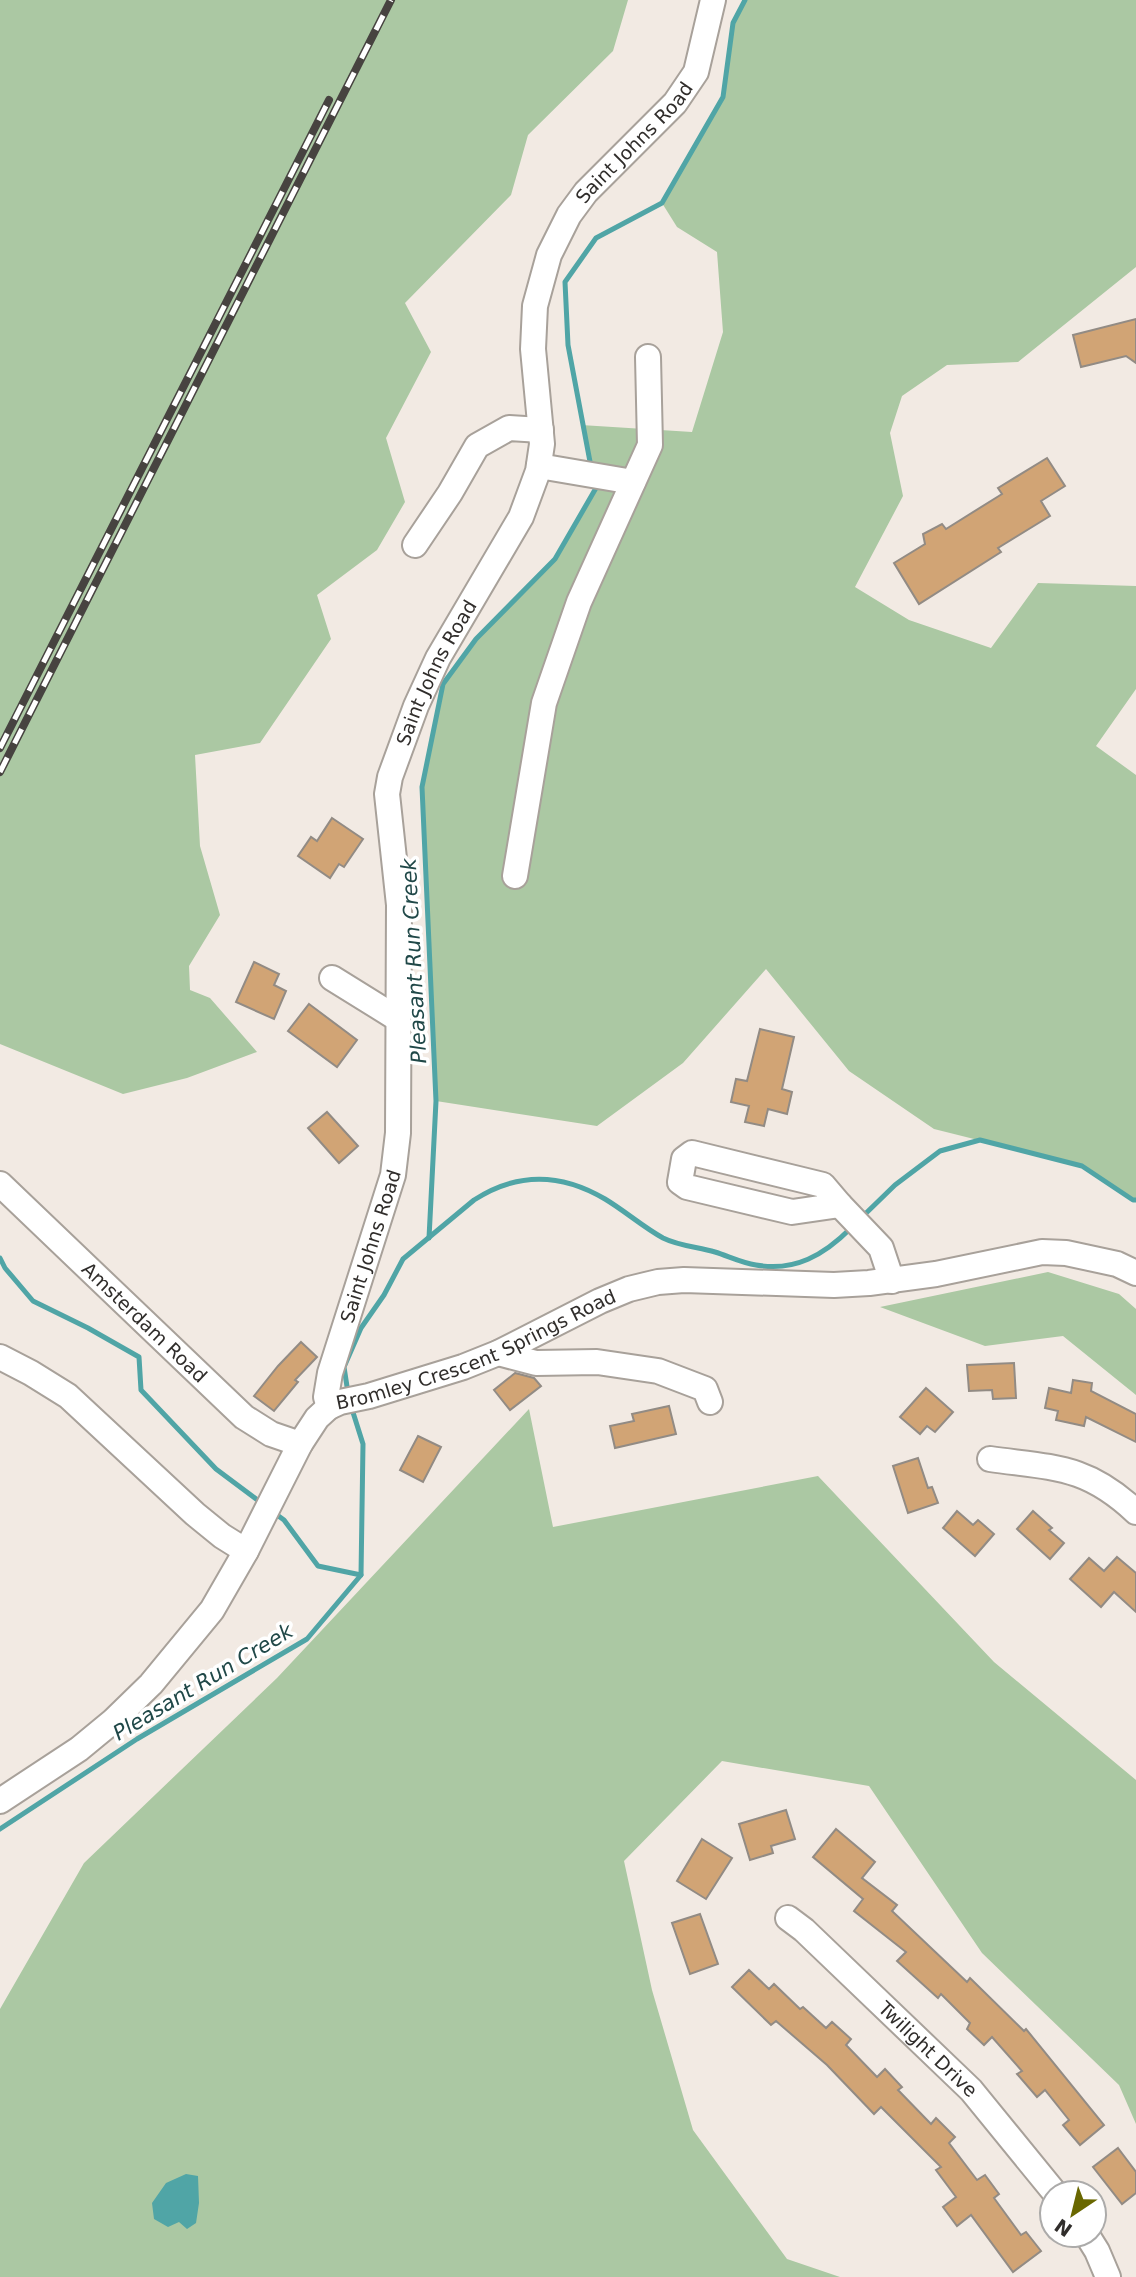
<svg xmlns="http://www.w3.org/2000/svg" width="1136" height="2277" font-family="'DejaVu Sans',sans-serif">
	<rect width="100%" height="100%" fill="#f2eae3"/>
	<g fill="#abc8a3">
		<path d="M 0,0 L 628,0 L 613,51 L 528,135 L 511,195 L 405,303 L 431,352 L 386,438 L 405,502 L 377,550 L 317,595 L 331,639 L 260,743 L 195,755 L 200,846 L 220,915 L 189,966 L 190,990 L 210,998 L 257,1052 L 187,1078 L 123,1094 L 0,1044 Z"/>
		<path d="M 745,0 L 1136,0 L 1136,267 L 1018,362 L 947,365 L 902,396 L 890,433 L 903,496 L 855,587 L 909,620 L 991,648 L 1038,583 L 1136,586 L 1136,689 L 1096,746 L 1136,775 L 1136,1200 L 1132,1200 L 1082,1166 L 934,1129 L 849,1071 L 766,969 L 683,1063 L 597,1126 L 436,1101 L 422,787 L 443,684 L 476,639 L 555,559 L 596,488 L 581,425 L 692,432 L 723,332 L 717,252 L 677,227 L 662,203 L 723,97 L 733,23 Z"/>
		<path d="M 1048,1272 L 1119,1294 L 1136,1309 L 1136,1395 L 1063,1336 L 985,1346 L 880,1307 Z"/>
		<path d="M 529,1409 L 553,1527 L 818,1476 L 994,1662 L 1136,1780 L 1136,2124 L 1119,2085 L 982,1953 L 869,1786 L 722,1761 L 624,1861 L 652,1990 L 693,2130 L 787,2259 L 840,2277 L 0,2277 L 0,2009 L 84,1863 L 277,1678 Z"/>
	</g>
	<path fill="#50a5a6" d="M 186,2174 L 198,2176 L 199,2203 L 196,2223 L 187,2229 L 179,2222 L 168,2227 L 154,2219 L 152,2203 L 166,2183 Z"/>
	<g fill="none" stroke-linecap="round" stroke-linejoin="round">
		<g stroke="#50a5a6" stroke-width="5">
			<path d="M 591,467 L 568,345 L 565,282 L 596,238 L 662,203 L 723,97 L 733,23 L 745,0"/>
			<path d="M 860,1219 L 895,1185 L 940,1151 L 980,1140 L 1082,1166 L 1133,1200 L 1136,1200"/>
			<path d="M 429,1238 L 436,1101 L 422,787 L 443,684 L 476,639 L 555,559 L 596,488 L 595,483"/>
			<path d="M 0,1258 L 5,1268 L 33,1301 L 88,1328 L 139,1357 L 141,1390 L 216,1469 L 263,1504"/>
			<path d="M 348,1393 L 344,1367 L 361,1328 L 384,1295 L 403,1259 L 474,1200 C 517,1172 561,1173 605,1199 C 625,1211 643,1227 663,1238 C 679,1246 698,1247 715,1252 C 728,1256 742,1263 756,1265 C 795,1272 824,1255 851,1228"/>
			<path d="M 273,1512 L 284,1520 L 318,1566 L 361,1575"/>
			<path d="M 0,1829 L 137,1739 L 307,1639 L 361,1575 L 363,1444 L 351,1406"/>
		</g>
	</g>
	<g fill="#d1a475" stroke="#928b84" stroke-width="2">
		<path d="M 1136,319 L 1136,363 L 1126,356 L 1081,367 L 1073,335 Z"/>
		<path d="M 1047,458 L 1065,486 L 1041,501 L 1050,516 L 998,548 L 1001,552 L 919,604 L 894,563 L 925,544 L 923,534 L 942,524 L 946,529 L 1002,494 L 998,488 Z"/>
		<path d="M 332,818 L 363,839 L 344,867 L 339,864 L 330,878 L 298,856 L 311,837 L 317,841 Z"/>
		<path d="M 254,962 L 279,974 L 274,985 L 286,991 L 274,1019 L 236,1002 Z"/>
		<path d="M 309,1004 L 357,1040 L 337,1067 L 288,1031 Z"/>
		<path d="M 760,1029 L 794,1037 L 782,1089 L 792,1092 L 787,1114 L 768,1109 L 764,1126 L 745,1122 L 749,1106 L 731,1102 L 736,1079 L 747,1081 Z"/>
		<path d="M 327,1112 L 358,1146 L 339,1163 L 308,1128 Z"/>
		<path d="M 301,1342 L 317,1357 L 295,1380 L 298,1382 L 274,1411 L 254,1396 L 278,1366 Z"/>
		<path d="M 1014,1363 L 1016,1398 L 993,1399 L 992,1390 L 969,1391 L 967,1365 Z"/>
		<path d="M 515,1373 L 534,1378 L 541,1386 L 510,1410 L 494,1390 Z"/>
		<path d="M 1073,1380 L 1092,1383 L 1091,1391 L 1136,1414 L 1136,1442 L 1086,1417 L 1084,1426 L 1056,1420 L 1058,1411 L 1045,1408 L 1049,1388 L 1071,1393 Z"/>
		<path d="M 926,1388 L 953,1412 L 935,1432 L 927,1426 L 920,1434 L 900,1417 Z"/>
		<path d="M 669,1406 L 676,1434 L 615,1448 L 610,1426 L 634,1421 L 632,1414 Z"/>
		<path d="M 418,1436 L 441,1447 L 423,1482 L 400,1470 Z"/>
		<path d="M 918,1458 L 928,1488 L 932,1487 L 938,1503 L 908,1513 L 893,1466 Z"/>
		<path d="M 957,1511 L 973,1525 L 978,1520 L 994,1534 L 975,1556 L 943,1528 Z"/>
		<path d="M 1033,1511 L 1052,1528 L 1049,1530 L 1064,1543 L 1050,1559 L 1017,1529 Z"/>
		<path d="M 1117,1557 L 1136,1573 L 1136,1612 L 1114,1592 L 1101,1607 L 1070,1579 L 1089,1558 L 1104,1571 Z"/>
		<path d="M 786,1810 L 795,1839 L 771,1846 L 773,1853 L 750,1860 L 739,1824 Z"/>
		<path d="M 836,1829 L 875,1862 L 862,1878 L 897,1905 L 892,1911 L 967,1982 L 970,1978 L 1024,2031 L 1026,2029 L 1104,2125 L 1080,2145 L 1063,2125 L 1069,2120 L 1045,2090 L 1037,2097 L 1017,2074 L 1022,2071 L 992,2037 L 984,2045 L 967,2029 L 970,2023 L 941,1994 L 938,1998 L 897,1961 L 906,1952 L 854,1911 L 863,1899 L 813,1857 Z"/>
		<path d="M 702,1839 L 732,1858 L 706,1899 L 677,1881 Z"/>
		<path d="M 700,1914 L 718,1964 L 690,1974 L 672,1923 Z"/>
		<path d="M 749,1970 L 769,1989 L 774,1984 L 800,2009 L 803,2007 L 826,2028 L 832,2022 L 851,2039 L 846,2045 L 877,2077 L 885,2069 L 902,2087 L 898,2090 L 931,2124 L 936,2118 L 955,2137 L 949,2143 L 977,2180 L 985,2175 L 999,2194 L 994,2198 L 1021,2235 L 1026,2232 L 1041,2251 L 1013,2272 L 971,2215 L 957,2226 L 943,2207 L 956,2197 L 936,2170 L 941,2167 L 881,2107 L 874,2114 L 827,2065 L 776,2021 L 771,2025 L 732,1987 Z"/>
		<path d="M 1118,2148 L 1136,2172 L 1136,2193 L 1122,2204 L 1093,2167 Z"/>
	</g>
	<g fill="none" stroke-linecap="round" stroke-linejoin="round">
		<g stroke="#a8a19a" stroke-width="28">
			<g id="minor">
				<path d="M 539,466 L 633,482"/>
				<path d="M 415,545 L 450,493 L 477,446 L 509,428 L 541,430"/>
				<path d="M 515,876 L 544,703 L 579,602 L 650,445 L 648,357"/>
				<path d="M 332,978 L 398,1019"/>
				<path d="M 692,1153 L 823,1185 L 840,1205 L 792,1212 L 687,1187 L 680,1182 L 684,1159 Z"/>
				<path id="s1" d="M 0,1184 L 244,1417 L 271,1434 L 300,1444"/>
				<path d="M 840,1205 L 881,1248 L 892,1281"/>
				<path d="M 498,1353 L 536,1363 L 597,1362 L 658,1371 L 705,1389 L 710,1402"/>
				<path d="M 0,1357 L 31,1373 L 68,1396 L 195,1514 L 222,1536 L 246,1551"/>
				<path id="s2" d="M 329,1407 L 326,1397 L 330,1373 L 393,1175 L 398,1133 L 399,905 L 387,794 L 390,777 L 416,706 L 438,658 L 521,517 L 538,471 L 542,444 L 533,349 L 535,306 L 549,255 L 569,215 L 586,192 L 675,103 L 696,72 L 713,0"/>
				<path d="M 990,1459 C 1054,1468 1086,1465 1136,1512"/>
				<path id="s3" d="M 0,1801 L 79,1749 L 113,1721 L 151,1684 L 212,1610 L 246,1551 L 300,1444 L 317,1418 L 329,1407 L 340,1402 L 369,1396 L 463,1367 L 498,1353 L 600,1301 L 629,1289 L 658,1282 L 684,1280 L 834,1285 L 869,1283 L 936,1274 L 1042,1252 L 1066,1253 L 1117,1264 L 1136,1273"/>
				<path id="s4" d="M 788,1918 L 804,1930 L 971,2090 L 1055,2193"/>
				<path d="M 1087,2235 L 1097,2251 L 1108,2277"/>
			</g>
		</g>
		<use href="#minor" stroke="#fff" stroke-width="24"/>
		<g stroke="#474340" stroke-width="8">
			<g id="rail">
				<path d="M 0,748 L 329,100"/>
				<path d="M 0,772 L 391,0"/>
			</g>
		</g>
		<use href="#rail" stroke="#fff" stroke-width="5" stroke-dasharray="16" stroke-linecap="butt"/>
	</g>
	<g text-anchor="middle" stroke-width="7" stroke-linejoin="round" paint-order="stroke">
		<g font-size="19" fill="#302d2b" stroke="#fff">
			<text dy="7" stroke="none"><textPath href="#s2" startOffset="1344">Saint Johns Road</textPath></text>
			<text dy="7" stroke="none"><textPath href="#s2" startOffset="756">Saint Johns Road</textPath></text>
			<text dy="7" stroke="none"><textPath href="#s2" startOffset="168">Saint Johns Road</textPath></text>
			<text dy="7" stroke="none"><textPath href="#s1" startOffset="200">Amsterdam Road</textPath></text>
			<text dy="7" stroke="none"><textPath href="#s3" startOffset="681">Bromley Crescent Springs Road</textPath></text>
			<text dy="7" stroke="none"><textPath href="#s4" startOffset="192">Twilight Drive</textPath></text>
		</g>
		<g font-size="21" font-style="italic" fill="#204848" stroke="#fff">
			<text transform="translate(414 961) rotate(-93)" y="7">Pleasant Run Creek</text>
			<text transform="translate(203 1682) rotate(-31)" y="7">Pleasant Run Creek</text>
		</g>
	</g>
	<g transform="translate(1073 2214) rotate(215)"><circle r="33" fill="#ffffff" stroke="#acabaa" stroke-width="2"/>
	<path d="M0-5L12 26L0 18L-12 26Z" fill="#696700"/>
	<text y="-10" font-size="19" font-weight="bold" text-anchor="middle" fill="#302d2b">N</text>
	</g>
</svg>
